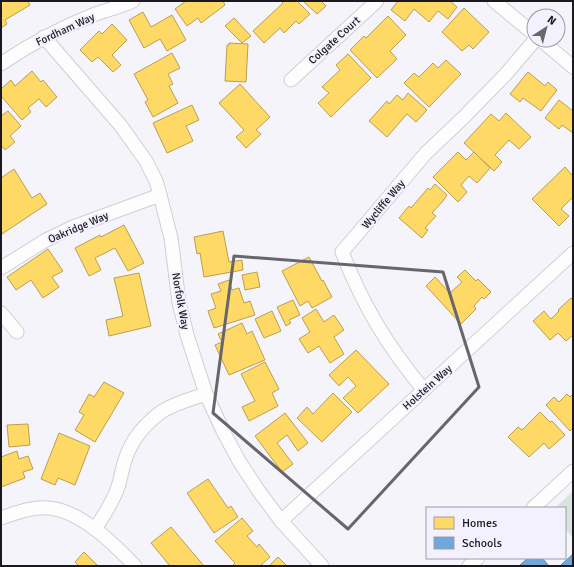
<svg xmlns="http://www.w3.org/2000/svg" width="574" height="567" font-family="Signika,sans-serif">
	<rect width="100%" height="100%" fill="#f5f4fa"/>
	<path fill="#d6e4dc" d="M 573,491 L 573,538 L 565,529 L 565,508 L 555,508 Z"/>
	<g fill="#ffd966" stroke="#ba9f51">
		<path d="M 1,1 L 28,1 L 30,5 L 5,20 L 7,24 L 1,28 Z"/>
		<path d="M 186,1 L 223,1 L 225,5 L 201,23 L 198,18 L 187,26 L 175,9 Z"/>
		<path d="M 281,1 L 297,1 L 310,14 L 299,24 L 296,21 L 284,33 L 280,28 L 264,43 L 253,31 L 283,3 Z"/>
		<path d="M 303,1 L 321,1 L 326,6 L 317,14 Z"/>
		<path d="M 398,1 L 450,1 L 457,7 L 448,19 L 438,11 L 429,22 L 414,9 L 405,21 L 391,10 Z"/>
		<path d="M 464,8 L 489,32 L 473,49 L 469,45 L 462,51 L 442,32 Z"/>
		<path d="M 143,12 L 151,27 L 172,15 L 186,40 L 167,51 L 160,39 L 144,48 L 129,20 Z"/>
		<path d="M 388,16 L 406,35 L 390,51 L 397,59 L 377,78 L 350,50 L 364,36 L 366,38 Z"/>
		<path d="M 234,18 L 251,36 L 242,43 L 225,26 Z"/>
		<path d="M 112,24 L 127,40 L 112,55 L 121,65 L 113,72 L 98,57 L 92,62 L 80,50 L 99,31 L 102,34 Z"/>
		<path d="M 229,43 L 248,44 L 246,82 L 225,81 L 227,45 L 229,45 Z"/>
		<path d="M 172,53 L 180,68 L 168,74 L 173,84 L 169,86 L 178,103 L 153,117 L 145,102 L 148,100 L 134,74 Z"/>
		<path d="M 348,54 L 371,78 L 331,117 L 318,103 L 329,93 L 322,87 L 340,70 L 336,65 Z"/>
		<path d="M 446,60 L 461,74 L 429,107 L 404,83 L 414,73 L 419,77 L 433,63 L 438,68 Z"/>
		<path d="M 32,71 L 41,82 L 43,80 L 57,97 L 46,107 L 39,99 L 28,108 L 31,112 L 22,120 L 1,96 L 1,89 L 11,80 L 15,86 Z"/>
		<path d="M 528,72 L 545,86 L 548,82 L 557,90 L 541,111 L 523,98 L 520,102 L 510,94 Z"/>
		<path d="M 240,84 L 270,117 L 256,130 L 261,134 L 246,148 L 236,137 L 244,130 L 219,103 Z"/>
		<path d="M 408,93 L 427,110 L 416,122 L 407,114 L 387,137 L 369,121 L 387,101 L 389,104 L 397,95 L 403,100 Z"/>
		<path d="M 559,100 L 573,111 L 573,133 L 562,125 L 559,129 L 545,118 Z"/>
		<path d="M 192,105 L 199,120 L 186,126 L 193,141 L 167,153 L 153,123 Z"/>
		<path d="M 8,111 L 21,126 L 10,136 L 15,142 L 5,150 L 1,145 L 1,116 Z"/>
		<path d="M 506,113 L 531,137 L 519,149 L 509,140 L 495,155 L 502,162 L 494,171 L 464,143 L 491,114 L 499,121 Z"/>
		<path d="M 458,152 L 466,160 L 474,152 L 490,168 L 477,183 L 469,176 L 461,185 L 467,192 L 458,202 L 433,177 Z"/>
		<path d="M 565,167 L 573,176 L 573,197 L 561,209 L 569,216 L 559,226 L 532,199 Z"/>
		<path d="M 14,169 L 32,198 L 40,193 L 47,204 L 2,234 L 1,231 L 1,178 Z"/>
		<path d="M 435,184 L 447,195 L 443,201 L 432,213 L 436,216 L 425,228 L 428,230 L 422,238 L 399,218 L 409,206 L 411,208 L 428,188 L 430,190 Z"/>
		<path d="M 124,225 L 144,263 L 128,271 L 115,248 L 95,258 L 101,270 L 89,276 L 75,248 L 100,235 L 101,237 Z"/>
		<path d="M 223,231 L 229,262 L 242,260 L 243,270 L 204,277 L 200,253 L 197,254 L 194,237 Z"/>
		<path d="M 48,249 L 63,271 L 52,277 L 59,287 L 43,298 L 31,280 L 16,290 L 7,277 Z"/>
		<path d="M 309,257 L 322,281 L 323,280 L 332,297 L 312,308 L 308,301 L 300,306 L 282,271 Z"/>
		<path d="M 465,270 L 476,281 L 478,279 L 491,292 L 484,299 L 482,297 L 474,306 L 476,309 L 461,324 L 426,286 L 435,277 L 450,293 L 462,282 L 457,277 Z"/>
		<path d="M 257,272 L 260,287 L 245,290 L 242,275 Z"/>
		<path d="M 139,273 L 151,326 L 109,336 L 106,320 L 123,316 L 114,278 Z"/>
		<path d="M 229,280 L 232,290 L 239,288 L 244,303 L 250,301 L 255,315 L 214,328 L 208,311 L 216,308 L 211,294 L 221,291 L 218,284 Z"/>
		<path d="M 571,298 L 573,300 L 573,335 L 566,341 L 558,333 L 550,340 L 533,321 L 544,311 L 551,319 L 559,311 L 558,310 Z"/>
		<path d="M 293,300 L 300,315 L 289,320 L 291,323 L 286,326 L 277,307 Z"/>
		<path d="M 316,309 L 324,322 L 334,315 L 344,330 L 334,337 L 344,354 L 330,363 L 319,346 L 308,353 L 299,339 L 310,332 L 302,318 Z"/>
		<path d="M 272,311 L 281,331 L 264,338 L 255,319 Z"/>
		<path d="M 242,323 L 247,334 L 252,331 L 265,360 L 229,375 L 215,345 L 222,342 L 218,334 Z"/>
		<path d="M 356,350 L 389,384 L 358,413 L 343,398 L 356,386 L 348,377 L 339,386 L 329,375 Z"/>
		<path d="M 265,362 L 279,389 L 272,393 L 278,406 L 249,421 L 242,407 L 255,401 L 241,374 Z"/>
		<path d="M 104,382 L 124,393 L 95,442 L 75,430 L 84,415 L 79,412 L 89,394 L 94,397 Z"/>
		<path d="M 333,393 L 352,412 L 322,442 L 297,418 L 307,407 L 313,414 Z"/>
		<path d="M 567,394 L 570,397 L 573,394 L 573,428 L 570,431 L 546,405 L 554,397 L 559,402 Z"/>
		<path d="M 540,412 L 550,422 L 552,421 L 565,435 L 549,449 L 544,443 L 529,457 L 508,437 L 518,427 L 522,430 Z"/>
		<path d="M 285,413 L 308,443 L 298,451 L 287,435 L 277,443 L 293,464 L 282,472 L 255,436 Z"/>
		<path d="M 28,424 L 30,445 L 9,447 L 7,425 Z"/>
		<path d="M 59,433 L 90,446 L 75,485 L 58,478 L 55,485 L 41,479 Z"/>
		<path d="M 17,451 L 19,459 L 28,456 L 33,469 L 23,472 L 25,478 L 1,487 L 1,457 Z"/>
		<path d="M 208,479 L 228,508 L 231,506 L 238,517 L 214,533 L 187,493 Z"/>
		<path d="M 242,518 L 253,531 L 247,536 L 257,547 L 259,544 L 270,557 L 260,566 L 232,566 L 235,563 L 215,541 Z"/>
		<path d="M 171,527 L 204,566 L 170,566 L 151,543 Z"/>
		<path d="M 84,552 L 98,566 L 79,566 L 75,562 Z"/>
		<path d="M 278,557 L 287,566 L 269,566 Z"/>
	</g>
	<g fill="#6fa8dc" stroke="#567da4">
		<path d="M 573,554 L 573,566 L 560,566 Z"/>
		<path d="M 528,558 L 542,558 L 549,566 L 519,566 Z"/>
	</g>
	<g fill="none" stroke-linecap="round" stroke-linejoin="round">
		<g stroke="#d0ced5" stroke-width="15">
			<g id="minor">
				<path d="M 494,1 L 534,34"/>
				<path d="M 44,37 L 121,126 L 146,161 L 156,181 L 160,195 L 171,238 L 179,302 L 187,335 L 206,394 L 223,431 L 239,461 L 258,490 L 281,521 L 322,566"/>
				<path d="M 541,40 L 573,67"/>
				<path d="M 1,64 C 30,44 60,28 93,15 C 106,10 120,7 133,1"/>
				<path d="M 291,80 L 377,1"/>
				<path d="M 1,268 L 46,240 L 73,227 L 160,195"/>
				<path d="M 1,313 L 17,332"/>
				<path d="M 424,390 C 387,346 363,305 342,252 L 426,153 L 463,118 L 505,75 L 535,40"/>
				<path d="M 533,508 L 573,471"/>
				<path d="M 1,518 C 16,513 33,506 49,508 C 81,511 114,544 135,566"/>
				<path d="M 281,521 L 573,253"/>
				<path d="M 95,529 C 104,515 113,502 118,487 C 121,478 122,469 125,460 C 131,441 145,424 161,412 C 175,403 191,399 206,394"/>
				<path d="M 469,566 L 478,558"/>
			</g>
		</g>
		<use href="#minor" stroke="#fefdfe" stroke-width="13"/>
	</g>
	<path fill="none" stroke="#67666c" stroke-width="3" stroke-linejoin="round" d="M 234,256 L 443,272 L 479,387 L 348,529 L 213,413 Z"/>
	<g text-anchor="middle" stroke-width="4" stroke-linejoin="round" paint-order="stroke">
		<g font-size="11" fill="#1a1920" stroke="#f3f1fd">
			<text transform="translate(65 29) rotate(-25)" y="4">Fordham Way</text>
			<text transform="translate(334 40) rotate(-42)" y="4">Colgate Court</text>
			<text transform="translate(383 204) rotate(-50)" y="4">Wycliffe Way</text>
			<text transform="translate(78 227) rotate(-23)" y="4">Oakridge Way</text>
			<text transform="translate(181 301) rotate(80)" y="4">Norfolk Way</text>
			<text transform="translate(427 387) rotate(-42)" y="4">Holstein Way</text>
		</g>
	</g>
	<rect width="574" height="567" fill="none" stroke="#1a1920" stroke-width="4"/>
	<rect x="426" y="507" width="140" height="52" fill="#f3f1fd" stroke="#9c9ba5"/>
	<rect x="434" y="517" width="20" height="12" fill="#ffd966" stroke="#9c9ba5"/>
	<text x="462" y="527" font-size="12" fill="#1a1920">Homes</text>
	<rect x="434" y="537" width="20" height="12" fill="#6fa8dc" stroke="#9c9ba5"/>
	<text x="462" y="547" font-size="12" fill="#1a1920">Schools</text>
	<g transform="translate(546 28) rotate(36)"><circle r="19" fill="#f3f1fd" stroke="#9c9ba5"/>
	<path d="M0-3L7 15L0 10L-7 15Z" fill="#67666c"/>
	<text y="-6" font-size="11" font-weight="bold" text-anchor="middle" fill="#1a1920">N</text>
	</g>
</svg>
